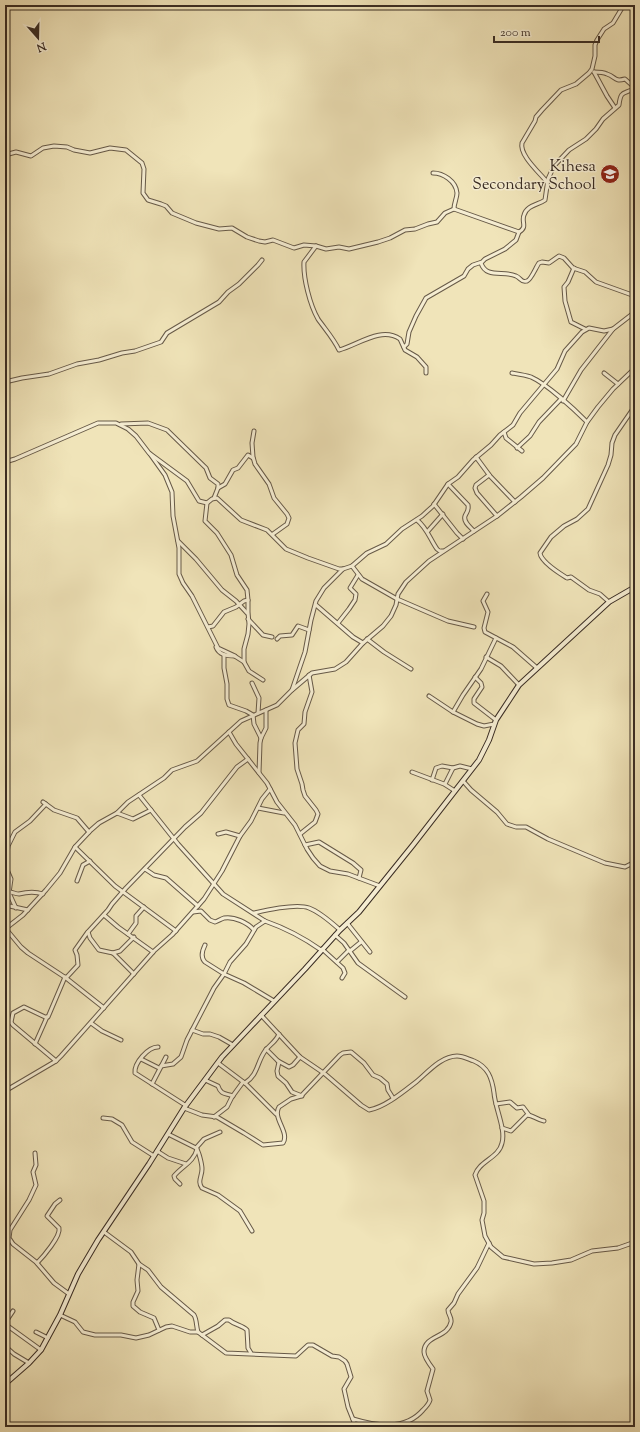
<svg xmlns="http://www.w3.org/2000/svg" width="640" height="1432" font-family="'Sorts Mill Goudy',serif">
	<rect width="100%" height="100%" fill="#f0e4b9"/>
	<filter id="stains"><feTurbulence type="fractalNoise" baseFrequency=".005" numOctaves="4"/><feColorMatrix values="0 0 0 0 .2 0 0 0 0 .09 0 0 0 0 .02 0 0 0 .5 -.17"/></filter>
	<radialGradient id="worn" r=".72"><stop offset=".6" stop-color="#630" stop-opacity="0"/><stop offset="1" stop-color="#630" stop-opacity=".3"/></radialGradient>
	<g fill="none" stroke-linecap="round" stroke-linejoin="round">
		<g stroke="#675a48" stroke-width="5">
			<g id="street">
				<path d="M 594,72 C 598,72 603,72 607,74 C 616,77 614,82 625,79 L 635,88"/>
				<path d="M 594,72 L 607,96 L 615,108"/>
				<path d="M 5,155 L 16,152 L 31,156 L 43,148 L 54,146 L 67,147 L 74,150 L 90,153 L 110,148 L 126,150 L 142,163 L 144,169 L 143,193 L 148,200 L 161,204 L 166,206 L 172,213 L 196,223 L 219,229 L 232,228 L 247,237 L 259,241 L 265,242 L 273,240 L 294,248 L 304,245 L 316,246 L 326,249 L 339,247 L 349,249 L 378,242 L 390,238 L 405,230 L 415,229 L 428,224 L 437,222 L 445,213 L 454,209 L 519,232 C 528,227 521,222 524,215 C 527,205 538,205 545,200 L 548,179 L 554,166 L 569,150 L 586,139 L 596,129 L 603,119 L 619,105 C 621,89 624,95 635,88"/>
				<path d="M 433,173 C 443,173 456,181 457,193 C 457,198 454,203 454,209"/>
				<path d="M 547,182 C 540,173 519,155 522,143 L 535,121 L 536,117 L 542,110 L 561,90 L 576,84 L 589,73 L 592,69 L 595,56 L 595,45 L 597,40 L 604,29 L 613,23 L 622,8 L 627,5"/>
				<path d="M 316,246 L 304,262 C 303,278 310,305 318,319 C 325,329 334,339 339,350 C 358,345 381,326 400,339 L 405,350 L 417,357 L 426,367 L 426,373"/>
				<path d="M 481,263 C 486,279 504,270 516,276 C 521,278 521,283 527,281 C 531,280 536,267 539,263 L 542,262 L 549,263 L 559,256 L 564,258 L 573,268 L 585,272 L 596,282 L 635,296"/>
				<path d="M 574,268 L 568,282 L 564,287 L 565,301 L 571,322 L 585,329"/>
				<path d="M 404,347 L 407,344 L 409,332 L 416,316 L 426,298 L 464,276 L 468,269 L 473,265 L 482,262 L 485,259 L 505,249 L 516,240 L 519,232"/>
				<path d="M 512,373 C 518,374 525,375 531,377 C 547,384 574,409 587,422"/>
				<path d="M 604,373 L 618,384"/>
				<path d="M 5,382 L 22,378 L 49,374 L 77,364 L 99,360 L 122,353 L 135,351 L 161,342 L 167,333 L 219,302 L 228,292 L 239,284 L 258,265 L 262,260"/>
				<path d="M 563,401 L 581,370 L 613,329"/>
				<path d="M 121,424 L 148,423 L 167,430 L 206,468 L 210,478 L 218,484 L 218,488 L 214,498"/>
				<path d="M 254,431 L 252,443 L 253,457 L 255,464 L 269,484 L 274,498 L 287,514 L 289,518 L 287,524 L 273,534"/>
				<path d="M 504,432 L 506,438 L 522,451"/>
				<path d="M 517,448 L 530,436 L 539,422 L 561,399"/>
				<path d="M 150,454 L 165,475 L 172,492 L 173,516 L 179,548 L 179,574 L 183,583 L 192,596 L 218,648 L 233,655 L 244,662 L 249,671 L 263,680"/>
				<path d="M 476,457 L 490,476 L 515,502"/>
				<path d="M 5,462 L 15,459 L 98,423 L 116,423 L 128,429 L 136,436 L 149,453 L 187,481 L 199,501 L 207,503 L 212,499 L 217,498 L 241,520 L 267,530 L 286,549 L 308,558 L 339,569 L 343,569 L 352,566 L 367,553 L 386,544 L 402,529 L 422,516 L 433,506 L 448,484 L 458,477 L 473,460 L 491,445 L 500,435 L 513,425 L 520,413 L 557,369 L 565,351 L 582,332 L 589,328 L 604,331 L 613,329 L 635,312"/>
				<path d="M 489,475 L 476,485 L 475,488 L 477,493 L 497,516"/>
				<path d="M 448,484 L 468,505 C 469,511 467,511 465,516 C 463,522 470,527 474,531"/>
				<path d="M 218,488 L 225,484 L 233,470 L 238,468 L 248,455 L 253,458"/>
				<path d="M 207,503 L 205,521 L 217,533 L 231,555 L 237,575 L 247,590 L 248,600 L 248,612 L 249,624 L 248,634 L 244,649 L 244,662"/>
				<path d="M 434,504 L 457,533 L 463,539"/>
				<path d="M 417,520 C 427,528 430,539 437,549 C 440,552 440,551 443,551"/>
				<path d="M 428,531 L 443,514"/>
				<path d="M 178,541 L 196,559 L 222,590 L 236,601 L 247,613"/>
				<path d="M 352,566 L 362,579 L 397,599 L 448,621 L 474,627"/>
				<path d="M 487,594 L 483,601 L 488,612 L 484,628 L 485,632 L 513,647 L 537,668"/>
				<path d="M 609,602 L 600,594 L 589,590 L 571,577 L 567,578 C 559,573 541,562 540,553 L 551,537 L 564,526 L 577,519 L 588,509 L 608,465 L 611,455 L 612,443 L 615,435 L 635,406"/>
				<path d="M 316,605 L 353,637 L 363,643"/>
				<path d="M 248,619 L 263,635 L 272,637"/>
				<path d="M 338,623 L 349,609 L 355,600 L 356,594 L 350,588 L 358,575"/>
				<path d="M 208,627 L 213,626 L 224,612 L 236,607 L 244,601 L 248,600"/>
				<path d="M 277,639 L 280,636 L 292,635 L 298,626 L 309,630"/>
				<path d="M 367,639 L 384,652 L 411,669"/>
				<path d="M 216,647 C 219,655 227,656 235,656"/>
				<path d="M 224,655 L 224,668 L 227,684 L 227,699 L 229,705 L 246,711 L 253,715 L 254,724 L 261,738"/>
				<path d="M 486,657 L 501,666 L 519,685"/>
				<path d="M 475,677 L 481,683 L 482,687 L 474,699 L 474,703 L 496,720"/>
				<path d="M 252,683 L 259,698 L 258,713"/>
				<path d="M 292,690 L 305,652 L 311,620 L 316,601 L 324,588 L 343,569"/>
				<path d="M 429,696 L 453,712 L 477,724 L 484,726 L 494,724"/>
				<path d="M 453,712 L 463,695 L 481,669 L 496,638"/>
				<path d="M 229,732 L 236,744 L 267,783 L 277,802 L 295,825 L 307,849 L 313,858 L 320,866 L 330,871 L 348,874 L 380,886"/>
				<path d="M 412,772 L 444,784 L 455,791"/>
				<path d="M 259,773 L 260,743 L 261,738 L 266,728 L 266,710"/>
				<path d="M 432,780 L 436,768 L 442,766 L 453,768 L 460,766 L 472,769"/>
				<path d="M 463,781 L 471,790 L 497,812 L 507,824 L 516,827 L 526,827 L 548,839 L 605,863 L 625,867 L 635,862"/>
				<path d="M 445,784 L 453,768"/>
				<path d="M 139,795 L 178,844 L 223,894 L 265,921"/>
				<path d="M 43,802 L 54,810 L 77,818 L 89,832"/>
				<path d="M 258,808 L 284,813"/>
				<path d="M 117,813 L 133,819 L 151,810"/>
				<path d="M 218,834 L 226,832 L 240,836"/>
				<path d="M 300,834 L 315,822 L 318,814 L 316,810 L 305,796 L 303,790 L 302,784 L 297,769 L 295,743 L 298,730 L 304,724 L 305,712 L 312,692 L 309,675"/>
				<path d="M 305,845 L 319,842 L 353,863 L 361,870 L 359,878"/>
				<path d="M 75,847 L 115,886 L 176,931"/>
				<path d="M 145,869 L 154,875 L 166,878 L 198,906"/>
				<path d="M 77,881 L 83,865 L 90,861"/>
				<path d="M 9,892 C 13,892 15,894 19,894 C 27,892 34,891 43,894"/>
				<path d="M 5,905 L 28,910"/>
				<path d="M 16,908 L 9,893 L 11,879 L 5,865 L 8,846 L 15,832 L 30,821 L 46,804"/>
				<path d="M 193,912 L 201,911 L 210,920 L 215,922 C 218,921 221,919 224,918 C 234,916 248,923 254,930"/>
				<path d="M 254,913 C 267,910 296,903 309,908 C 320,912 331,922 340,930"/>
				<path d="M 104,915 L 118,927 L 153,952"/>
				<path d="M 347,923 L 370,952"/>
				<path d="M 5,929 L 23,915 L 46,890 L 60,873 L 75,847 L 91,830 L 99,823 L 117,813 L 128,802 L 164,778 L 172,770 L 197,761 L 241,721 L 277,705 L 292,690 L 312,673 L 335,669 L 346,662 L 363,643 L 383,626 L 391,616 L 396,605 L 398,594 L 406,582 L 429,561 L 497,516 L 521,497 L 543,478 L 576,444 L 587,422 L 598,407 L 613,389 L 635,368"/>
				<path d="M 6,929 L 21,947 L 28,953 L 66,978 L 104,1008"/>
				<path d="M 88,932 L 90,938 L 99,950 L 113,953 L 134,974"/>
				<path d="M 128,934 L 136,923 L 136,916 L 144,907"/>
				<path d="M 335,935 L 344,943 L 358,963 L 405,997"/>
				<path d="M 205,945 C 202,951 200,957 205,962 L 224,974 L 244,983 L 274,1001"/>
				<path d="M 322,949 L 343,968 L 345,973 L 342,978"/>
				<path d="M 350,951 L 361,942"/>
				<path d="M 113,953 L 120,951 L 134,937"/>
				<path d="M 337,962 L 349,950"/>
				<path d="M 66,978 L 78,965 L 77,955 L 75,950 L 87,933 L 108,910 L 112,904 L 126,888 L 185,827 L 201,813 L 237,767 L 248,759"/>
				<path d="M 5,1015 L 13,1025 L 56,1061"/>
				<path d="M 261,1015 L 300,1057 L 325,1074 L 361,1105 L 369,1110 C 385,1107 403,1092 416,1082 C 427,1073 441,1056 457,1056 C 463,1056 468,1059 474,1061 C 488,1067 492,1078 494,1093 C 495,1108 506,1129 502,1143 C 499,1158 479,1161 475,1175 L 484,1201 L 484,1213 L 482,1220 L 485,1236 L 491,1247 L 503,1257 L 534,1264 L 552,1263 L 571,1260 L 592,1251 L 618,1248 L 635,1242"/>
				<path d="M 11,1022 L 13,1013 L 24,1007 L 45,1017 L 48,1017 L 65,977"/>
				<path d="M 91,1023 L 102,1031 L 121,1040"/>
				<path d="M 192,1030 L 203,1034 L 210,1034 L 219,1037 L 233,1045"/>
				<path d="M 35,1044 L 47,1017"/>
				<path d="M 158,1047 C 148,1047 134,1063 135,1073 L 185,1105"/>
				<path d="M 266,1049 L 279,1062 L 277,1071 L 278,1076 L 286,1083 L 292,1092 L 302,1096"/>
				<path d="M 141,1059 L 159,1068"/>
				<path d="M 278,1061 L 289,1067 L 293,1065 L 300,1057"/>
				<path d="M 218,1063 L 246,1084 L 276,1114"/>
				<path d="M 161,1066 L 173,1064 L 181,1057 L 187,1040 L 214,988 L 224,974 L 230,962 L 246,944 L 256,927 L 265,921 C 285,928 304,938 321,950"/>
				<path d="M 205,1080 L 218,1086 C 221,1095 225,1093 233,1096"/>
				<path d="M 245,1083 C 258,1075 257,1062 265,1051 C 270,1044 276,1042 279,1034"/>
				<path d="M 152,1084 L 166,1057"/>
				<path d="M 5,1091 L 56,1061 L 61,1056 L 154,951 L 172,935 L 204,899 L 222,871 L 240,836 L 251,821 L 262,799 L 270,789"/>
				<path d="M 496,1104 L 510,1102 L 517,1108 L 523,1107 L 529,1115"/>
				<path d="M 184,1108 L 202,1115 L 217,1117 L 244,1133 L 263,1145 L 283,1143 C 290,1132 272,1118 279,1107 L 291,1099 L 301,1096 L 340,1055 L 343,1053 L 351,1052 L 364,1063 L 373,1075 L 380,1078 L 387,1084 L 388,1090 L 393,1098"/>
				<path d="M 214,1117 L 227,1107 L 232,1097 L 243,1082"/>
				<path d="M 103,1118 L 112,1119 L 122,1125 L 132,1142 L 154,1156"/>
				<path d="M 502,1128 L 511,1131 L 527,1115 C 533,1115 537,1120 544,1121"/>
				<path d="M 168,1134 L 196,1148 C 199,1151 202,1165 202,1169 C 202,1177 197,1181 202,1188 L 218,1195 L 240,1211 L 252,1231"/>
				<path d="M 196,1148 L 204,1139 L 220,1132"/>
				<path d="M 157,1151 L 168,1158 L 186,1164"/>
				<path d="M 35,1153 L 36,1165 L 33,1172 L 36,1185 L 29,1200 L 10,1230 L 9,1238 L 13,1244 L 36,1262 L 54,1283 L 69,1294"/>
				<path d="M 180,1184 L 175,1179 L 174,1176 C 182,1166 194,1162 197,1149"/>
				<path d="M 104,1232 L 131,1252 L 139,1264 L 137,1280 L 138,1291 L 133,1302 L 133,1306 L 140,1312 L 154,1318 L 159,1330"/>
				<path d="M 37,1263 C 43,1257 61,1236 59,1228 L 47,1216 L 55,1204 L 60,1200"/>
				<path d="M 139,1264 L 148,1270 L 161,1287 L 194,1315 C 197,1320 196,1326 198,1332"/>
				<path d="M 60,1315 L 75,1322 L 83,1332 L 95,1335 L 121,1335 L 136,1338 L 149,1335 L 166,1327 L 172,1326 L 190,1332 L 198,1332 L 226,1353 L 296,1356 L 308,1345 L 313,1345 L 332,1356 L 339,1357 L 345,1361 L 347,1364 L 351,1377 L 344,1389 L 348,1407 L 356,1427"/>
				<path d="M 5,1323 L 13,1311"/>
				<path d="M 5,1324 L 41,1350"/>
				<path d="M 36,1332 L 48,1338"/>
				<path d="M 202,1335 L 218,1326 L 225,1320 L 229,1320 C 235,1325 242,1325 247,1330 L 248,1348 L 251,1353"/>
				<path d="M 5,1346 L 14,1354 L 29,1363"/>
				<path d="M 353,1419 C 376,1426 405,1431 423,1410 C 426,1407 429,1404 430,1400 L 427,1391 L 433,1369 C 430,1365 424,1357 424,1352 C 424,1335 448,1338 451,1322 C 452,1318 448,1314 448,1310 L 454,1303 L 458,1294 L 477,1268 L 489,1243"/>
			</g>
		</g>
		<g stroke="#392c23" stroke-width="6">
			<path id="secondary" d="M 5,1384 L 29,1363 L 41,1350 L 60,1315 L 78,1274 L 98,1240 L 149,1164 L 184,1108 L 222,1057 L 305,969 L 340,930 L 359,912 L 413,845 L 479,760 L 489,740 L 496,720 L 519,685 L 609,602 L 635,587"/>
		</g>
		<use href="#street" stroke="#f5edd2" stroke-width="3"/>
		<use href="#secondary" stroke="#f5edd2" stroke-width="4"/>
	</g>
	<defs>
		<g id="school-disc" transform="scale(1)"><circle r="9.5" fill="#8f2418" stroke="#f5edd2"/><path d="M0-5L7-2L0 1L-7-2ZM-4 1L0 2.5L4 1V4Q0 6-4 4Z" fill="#fff"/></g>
	</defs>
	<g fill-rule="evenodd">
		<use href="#school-disc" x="610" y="174"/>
	</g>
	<g text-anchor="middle" stroke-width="3" stroke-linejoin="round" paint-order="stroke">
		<g font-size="16" fill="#392c23" stroke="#f5edd2" text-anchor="end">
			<text x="596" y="171">Kihesa<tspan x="596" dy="18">Secondary School</tspan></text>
		</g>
	</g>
	<rect width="640" height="1432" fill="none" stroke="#f0e4b9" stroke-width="20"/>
	<rect x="6" y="6" width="628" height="1420" fill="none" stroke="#392c23" stroke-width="2"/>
	<rect x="10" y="10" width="620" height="1412" fill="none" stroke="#392c23"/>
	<g transform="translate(38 38) rotate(160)" stroke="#f5edd2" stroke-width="3" paint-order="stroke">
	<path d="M0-3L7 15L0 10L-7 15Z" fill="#392c23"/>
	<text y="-6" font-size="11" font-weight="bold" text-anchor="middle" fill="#392c23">N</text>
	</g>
	<path d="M494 36v6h105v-6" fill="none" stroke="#392c23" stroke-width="2"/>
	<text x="500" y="36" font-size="12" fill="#392c23" stroke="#f5edd2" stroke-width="3" paint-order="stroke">200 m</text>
	<rect width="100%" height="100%" filter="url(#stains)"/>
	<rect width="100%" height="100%" fill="url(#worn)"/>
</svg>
